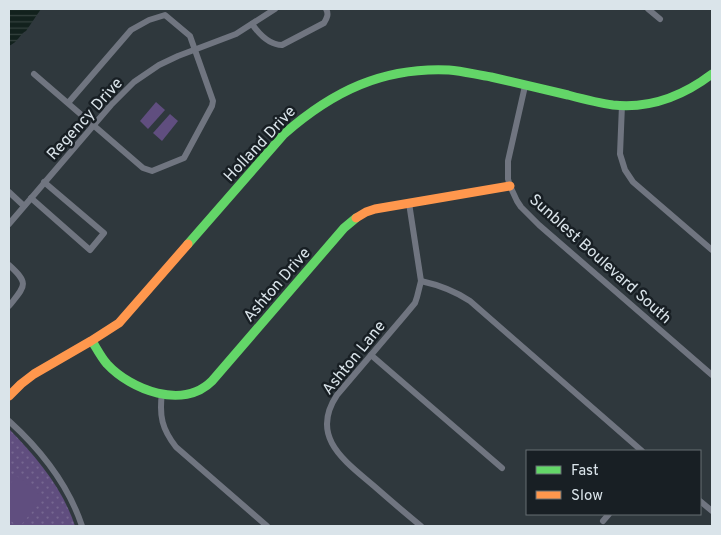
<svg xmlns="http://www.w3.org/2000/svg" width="721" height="535" font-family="Overpass,sans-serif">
	<defs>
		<pattern id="park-dots" width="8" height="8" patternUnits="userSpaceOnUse" patternTransform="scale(1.25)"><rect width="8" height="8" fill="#604e7f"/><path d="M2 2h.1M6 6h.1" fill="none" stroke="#766791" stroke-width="1.8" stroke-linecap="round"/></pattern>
		<pattern id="water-rules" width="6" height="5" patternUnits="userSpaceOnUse" patternTransform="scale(1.25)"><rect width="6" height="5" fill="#12211d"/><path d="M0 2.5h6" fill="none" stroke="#34413e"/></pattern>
	</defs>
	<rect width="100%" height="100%" fill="#2f383d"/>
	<path fill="url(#park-dots)" d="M 9,429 C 37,458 62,487 75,526 L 9,526 Z"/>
	<g fill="#604e7f">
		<path d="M 156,102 L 165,110 L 148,129 L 140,121 Z"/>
		<path d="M 170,114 L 178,121 L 162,141 L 153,133 Z"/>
		<path d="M 17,476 L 44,498 L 20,526 L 17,526 L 9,519 L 9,485 Z"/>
	</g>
	<path fill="url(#water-rules)" d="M 9,9 L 41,9 L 26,31 C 20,34 18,42 9,46 Z"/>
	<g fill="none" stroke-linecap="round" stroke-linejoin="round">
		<g stroke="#707580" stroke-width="6">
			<path d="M 648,9 L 660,19"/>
			<path d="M 252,24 C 259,34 269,45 282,45 L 324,23 C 327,18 329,14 326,9"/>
			<path d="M 34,74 L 143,168 L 152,171 L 184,158 L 212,106 L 213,101 L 190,36 L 165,15 L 149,20 L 131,30 L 68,103"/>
			<path d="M 525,86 L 508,161 L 508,179 L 510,186 L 517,201 L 521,207 L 539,225 L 712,375"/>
			<path d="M 622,105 L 620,154 L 625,170 L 633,182 L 712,250"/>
			<path d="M 9,192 L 24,206"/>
			<path d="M 31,198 L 90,250 L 104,233 L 44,182"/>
			<path d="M 409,203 L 421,281 L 417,297 L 415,303 L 405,315 L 337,395 C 309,437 345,461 374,486 C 390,500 405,513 421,526"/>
			<path d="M 9,224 L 111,105 L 134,82 L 159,65 L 178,56 L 236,34 L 275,9"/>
			<path d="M 9,265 C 30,284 25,286 9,306"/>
			<path d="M 421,281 C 439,285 455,291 470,301 L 642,451"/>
			<path d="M 371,355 L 502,468"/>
			<path d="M 162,393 C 159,416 162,429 176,447 L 267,526"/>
			<path d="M 9,421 C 41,450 68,484 82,526"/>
			<path d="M 700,501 L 712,511"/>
			<path d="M 603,521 L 609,514"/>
		</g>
		<g stroke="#63d668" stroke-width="9">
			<path d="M 188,244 L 284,134 C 333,91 383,67 449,70 C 463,71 477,75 491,77 C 517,83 543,89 568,95 C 583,99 598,103 613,105 C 650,109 683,96 712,74"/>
			<path d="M 92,341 C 97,349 101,357 107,364 C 131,390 183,410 212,381 L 344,228 L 356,218"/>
		</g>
		<g stroke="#ff974d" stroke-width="9">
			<path d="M 356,218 L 366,212 L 375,209 L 510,186"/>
			<path d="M 9,396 L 21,384 L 34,374 L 91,341 L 119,323 L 188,244"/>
		</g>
	</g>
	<g text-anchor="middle" stroke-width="5" stroke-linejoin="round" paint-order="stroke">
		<g font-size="16" fill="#dae4ea" stroke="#181f24">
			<text transform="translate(84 118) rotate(-48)" y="6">Regency Drive</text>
			<text transform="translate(259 143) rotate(-47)" y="6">Holland Drive</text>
			<text transform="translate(601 258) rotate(42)" y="6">Sunblest Boulevard South</text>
			<text transform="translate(276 284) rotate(-49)" y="6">Ashton Drive</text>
			<text transform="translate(353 357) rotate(-51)" y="6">Ashton Lane</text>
		</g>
	</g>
	<rect width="721" height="535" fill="none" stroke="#dae4ea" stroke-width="20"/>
	<rect x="526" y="450" width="175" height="65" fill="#181f24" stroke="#666e73"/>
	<rect x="536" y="466" width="25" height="8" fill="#63d668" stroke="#666e73"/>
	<text x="571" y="475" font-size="15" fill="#dae4ea">Fast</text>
	<rect x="536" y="491" width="25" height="8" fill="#ff974d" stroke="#666e73"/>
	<text x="571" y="500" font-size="15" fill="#dae4ea">Slow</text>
</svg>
